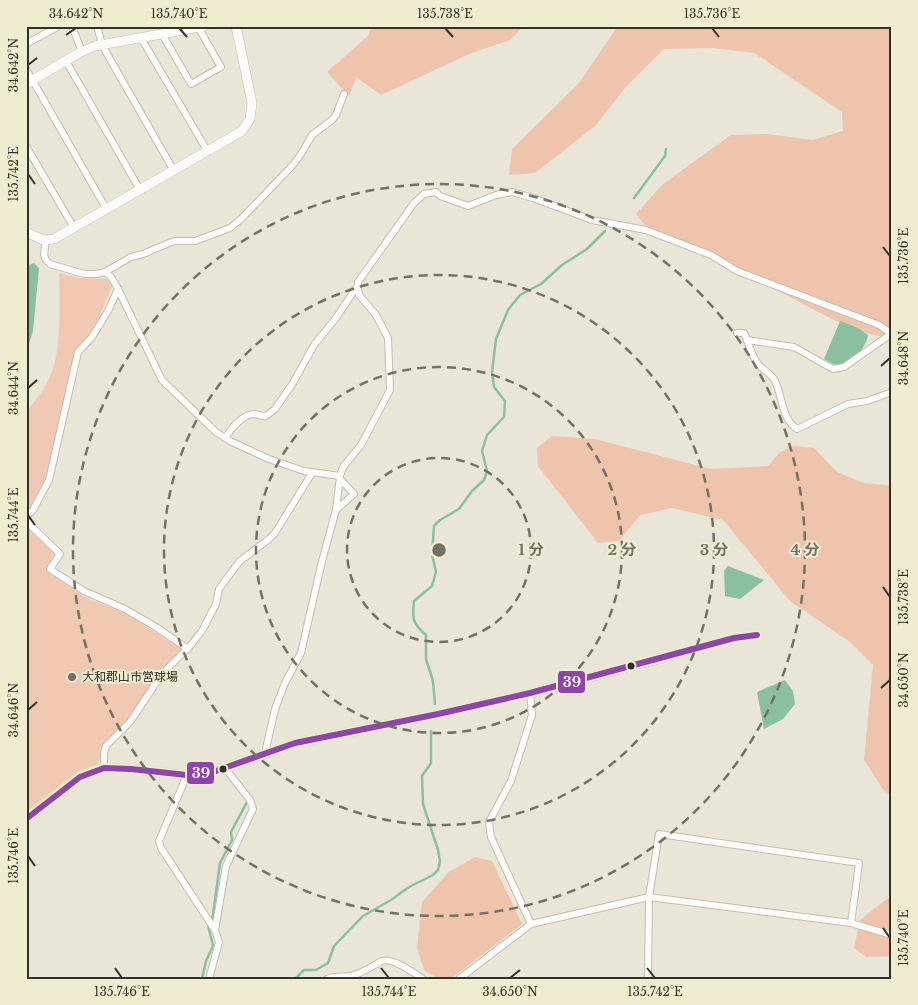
<svg xmlns="http://www.w3.org/2000/svg" width="918" height="1005" font-family="'Libre Baskerville','Noto Sans JP',serif">
	<rect width="100%" height="100%" fill="#e9e6d7"/>
	<g fill="#f1c9b3">
		<path d="M 59,273 L 80,278 L 107,279 L 112,286 L 97,322 L 74,358 L 44,489 L 26,516 L 26,412 C 38,399 49,382 54,366 C 61,338 59,302 59,273 Z"/>
		<path d="M 26,525 L 58,554 L 47,571 L 84,597 L 127,614 L 183,650 L 163,668 L 128,719 L 102,747 L 98,764 L 77,772 L 26,812 Z"/>
	</g>
	<g fill="#eec4ad">
		<path d="M 372,26 L 524,26 L 510,40 L 469,54 L 381,95 L 356,77 L 349,96 L 327,72 L 368,36 Z"/>
		<path d="M 618,26 L 892,26 L 892,338 C 856,335 818,311 786,295 C 740,270 692,248 645,225 L 636,214 L 663,184 L 731,135 L 767,134 L 813,140 L 843,131 L 842,112 L 754,53 L 713,48 L 664,49 L 625,88 L 595,126 L 535,173 L 509,175 L 512,149 L 579,83 Z"/>
		<path d="M 552,436 L 595,439 L 711,469 L 768,466 L 780,452 L 794,446 L 814,448 L 837,472 L 864,483 L 892,486 L 892,795 L 884,791 L 864,760 L 873,665 L 850,642 L 790,601 L 723,520 L 672,508 L 640,515 L 619,541 L 598,543 L 538,466 L 537,448 Z"/>
		<path d="M 475,857 L 492,861 L 522,924 L 450,979 L 439,979 L 424,970 L 417,948 L 422,902 L 449,872 Z"/>
		<path d="M 892,895 L 892,956 L 866,957 L 854,948 L 860,920 Z"/>
	</g>
	<g fill="#8ac0a0">
		<path d="M 26,262 L 29,265 L 34,263 L 39,268 L 33,331 L 26,354 Z"/>
		<path d="M 840,321 L 858,328 L 868,335 C 867,346 852,365 839,365 C 834,365 829,362 824,359 Z"/>
		<path d="M 728,566 L 764,580 L 740,599 L 725,596 L 724,571 Z"/>
		<path d="M 785,680 L 793,691 L 795,704 L 783,719 L 764,729 L 757,692 Z"/>
	</g>
	<g fill="none" stroke-linecap="round" stroke-linejoin="round">
		<g stroke="#8ac0a0" stroke-width="2.5">
			<path d="M 634,198 L 665,156 L 666,149"/>
			<path d="M 435,704 L 433,681 L 426,659 L 426,635 C 412,623 412,618 414,601 L 432,586 L 436,572 L 432,554 L 434,526 L 440,520 L 459,509 L 472,491 L 484,480 L 487,471 L 482,451 L 487,435 L 504,417 L 505,401 L 494,387 L 492,372 L 496,339 L 508,310 L 520,295 L 541,284 L 562,265 L 587,249 L 605,231"/>
			<path d="M 202,979 L 206,961 L 213,946 L 208,925 L 213,915 L 220,863 L 232,840 L 231,832 L 247,802"/>
			<path d="M 295,979 L 304,970 L 316,970 L 328,963 L 334,946 L 363,916 L 391,900 L 409,887 L 433,875 L 438,870 L 440,861 L 438,850 L 423,804 L 422,776 L 431,763 L 431,731"/>
		</g>
		<g stroke="#c0beb2" stroke-width="8">
			<g id="street">
				<path d="M 72,26 L 82,52"/>
				<path d="M 97,26 L 102,45 L 174,171"/>
				<path d="M 162,34 L 191,84 L 221,67 L 198,27"/>
				<path d="M 141,38 L 208,152"/>
				<path d="M 26,44 L 59,26"/>
				<path d="M 66,61 L 140,190"/>
				<path d="M 26,69 L 107,210"/>
				<path d="M 26,146 L 74,228"/>
				<path d="M 46,240 L 44,255 L 46,260 L 50,264 L 84,274 L 96,274 L 105,272 L 131,257 L 143,254 L 169,243 L 175,241 L 195,241 L 230,228 L 240,220 L 292,166 L 301,154 L 312,135 L 332,120 L 336,115 L 344,94"/>
				<path d="M 105,272 L 111,277 L 118,289 L 162,380 L 216,432 L 230,441 L 269,459 L 304,471 L 340,476"/>
				<path d="M 737,333 L 744,333 C 749,343 751,356 759,365 C 763,370 772,374 775,381 C 783,397 781,418 797,429 L 848,404 L 867,401 L 892,392"/>
				<path d="M 747,340 L 794,347 L 833,369 L 844,367 L 891,334"/>
				<path d="M 225,438 C 231,429 241,415 254,414 C 259,414 261,417 266,416 L 275,409 L 293,383 L 314,345 L 336,318 L 358,285"/>
				<path d="M 336,510 L 354,494 L 340,479"/>
				<path d="M 26,517 L 33,510 L 49,480 L 78,352 L 92,337 L 108,311 L 118,289"/>
				<path d="M 26,521 L 60,554 L 50,569 L 84,591 L 125,609 L 156,627 L 188,649"/>
				<path d="M 681,653 L 734,638 L 757,635"/>
				<path d="M 530,693 L 532,715 L 511,781 L 489,822 L 491,837 L 531,924 L 649,897 L 851,923 L 892,935"/>
				<path d="M 265,753 L 275,709 L 285,683 L 301,653 L 322,561 L 336,510 L 340,476 L 343,467 L 361,445 L 390,390 L 388,338 L 376,315 L 359,295 L 358,288 L 358,282 L 414,203 L 424,194 L 436,192 L 440,196 L 468,206 L 496,195 L 512,192 L 533,198 L 592,220 L 646,230 L 711,255 L 737,271 L 879,325 L 892,334"/>
				<path d="M 104,768 L 104,753 L 106,746 L 130,722 L 162,674 L 190,646 L 202,631 L 216,604 L 219,589 L 233,570 L 240,561 L 269,539 L 275,533 L 312,473"/>
				<path d="M 187,775 L 159,841 L 161,848 L 215,930 L 219,942 L 209,979"/>
				<path d="M 215,930 L 226,866 L 253,809 L 250,800 L 225,768"/>
				<path d="M 327,979 C 336,975 344,978 354,975 C 364,972 372,966 382,961 C 392,957 414,973 423,979"/>
				<path d="M 459,979 L 531,924"/>
				<path d="M 648,979 L 649,897 L 659,834 L 859,863 L 851,923"/>
			</g>
		</g>
		<g stroke="#c0beb2" stroke-width="10">
			<g id="secondary">
				<path d="M 26,84 L 79,53 L 95,46 L 205,26"/>
				<path d="M 26,232 L 43,240 L 54,239 L 242,131 L 250,119 L 252,103 L 236,26"/>
				<path d="M 26,819 L 80,777 L 104,768 L 131,769 L 187,775 L 203,775 L 225,768 L 295,743 L 438,714 L 530,693 L 681,653"/>
			</g>
		</g>
		<use href="#street" stroke="#fcfbf9" stroke-width="6"/>
		<use href="#secondary" stroke="#fcfbf9" stroke-width="9"/>
		<g stroke="#f0ecd0" stroke-width="10">
			<path id="bus-1" d="M 26,819 L 80,777 L 104,768 L 131,769 L 187,775 L 213,772 L 295,743 L 438,714 L 530,693 L 734,638 L 757,635"/>
		</g>
		<use href="#bus-1" stroke="#8e44ad" stroke-width="6"/>
	</g>
	<path fill="none" stroke="#333126" stroke-width="2" d="M 179,28 L 187,37M 445,28 L 453,37M 712,28 L 719,37M 66,35 L 76,28M 28,65 L 37,58M 28,174 L 35,184M 883,247 L 890,256M 881,366 L 890,358M 28,388 L 37,380M 28,515 L 35,525M 883,587 L 890,597M 881,688 L 890,680M 28,710 L 37,702M 28,856 L 35,866M 883,928 L 890,938M 115,968 L 122,978M 381,968 L 389,978M 647,968 L 655,978M 510,978 L 520,970"/>
	<g fill="none" stroke="#737064" stroke-width="2.5" stroke-dasharray="9 6">
		<circle cx="439" cy="550" r="92"/>
		<circle cx="439" cy="550" r="183"/>
		<circle cx="439" cy="550" r="275"/>
		<circle cx="439" cy="550" r="366"/>
	</g>
	<g fill="#333126" stroke="#f0ecd0" stroke-width="2">
		<circle cx="631" cy="666" r="4.5"/>
		<circle cx="223" cy="769" r="4.5"/>
	</g>
	<circle fill="#737064" stroke="#f0ecd0" stroke-width="2" cx="72" cy="677" r="5"/>
	<g text-anchor="middle" stroke-width="4" stroke-linejoin="round" paint-order="stroke">
		<g font-size="12" fill="#333126" stroke="#f0ecd0" text-anchor="start">
			<text x="82" y="681">大和郡山市営球場</text>
		</g>
	</g>
	<circle cx="439" cy="550" r="8" fill="#737064" stroke="#f0ecd0" stroke-width="2.5"/>
	<g font-size="15" text-anchor="middle" font-weight="bold" fill="#737064" stroke="#f0ecd0" stroke-width="4" stroke-linejoin="round" paint-order="stroke">
		<text x="531" y="555">1 分</text>
		<text x="622" y="555">2 分</text>
		<text x="714" y="555">3 分</text>
		<text x="805" y="555">4 分</text>
	</g>
	<g stroke="#f0ecd0" stroke-width="2">
		<rect x="557" y="670" width="29" height="24" rx="5" fill="#8e44ad"/>
		<rect x="186" y="761" width="29" height="24" rx="5" fill="#8e44ad"/>
	</g>
	<g font-size="14" text-anchor="middle" font-weight="bold" fill="#fff">
		<text x="572" y="687">39</text>
		<text x="201" y="778">39</text>
	</g>
	<rect width="918" height="1005" fill="none" stroke="#f0ecd0" stroke-width="55"/>
	<rect x="28" y="28" width="862" height="950" fill="none" stroke="#333126" stroke-width="2"/>
	<g font-size="12" text-anchor="middle" fill="#333126">
		<text x="76" y="18">34.642°N</text>
		<text x="179" y="18">135.740°E</text>
		<text x="445" y="18">135.738°E</text>
		<text x="712" y="18">135.736°E</text>
		<text transform="translate(14 65) rotate(-90)" y="4">34.642°N</text>
		<text transform="translate(14 174) rotate(-90)" y="4">135.742°E</text>
		<text transform="translate(904 256) rotate(-90)" y="4">135.736°E</text>
		<text transform="translate(904 358) rotate(-90)" y="4">34.648°N</text>
		<text transform="translate(14 388) rotate(-90)" y="4">34.644°N</text>
		<text transform="translate(14 515) rotate(-90)" y="4">135.744°E</text>
		<text transform="translate(904 597) rotate(-90)" y="4">135.738°E</text>
		<text transform="translate(904 680) rotate(-90)" y="4">34.650°N</text>
		<text transform="translate(14 710) rotate(-90)" y="4">34.646°N</text>
		<text transform="translate(14 856) rotate(-90)" y="4">135.746°E</text>
		<text transform="translate(904 938) rotate(-90)" y="4">135.740°E</text>
		<text x="122" y="996">135.746°E</text>
		<text x="389" y="996">135.744°E</text>
		<text x="510" y="996">34.650°N</text>
		<text x="655" y="996">135.742°E</text>
	</g>
</svg>
